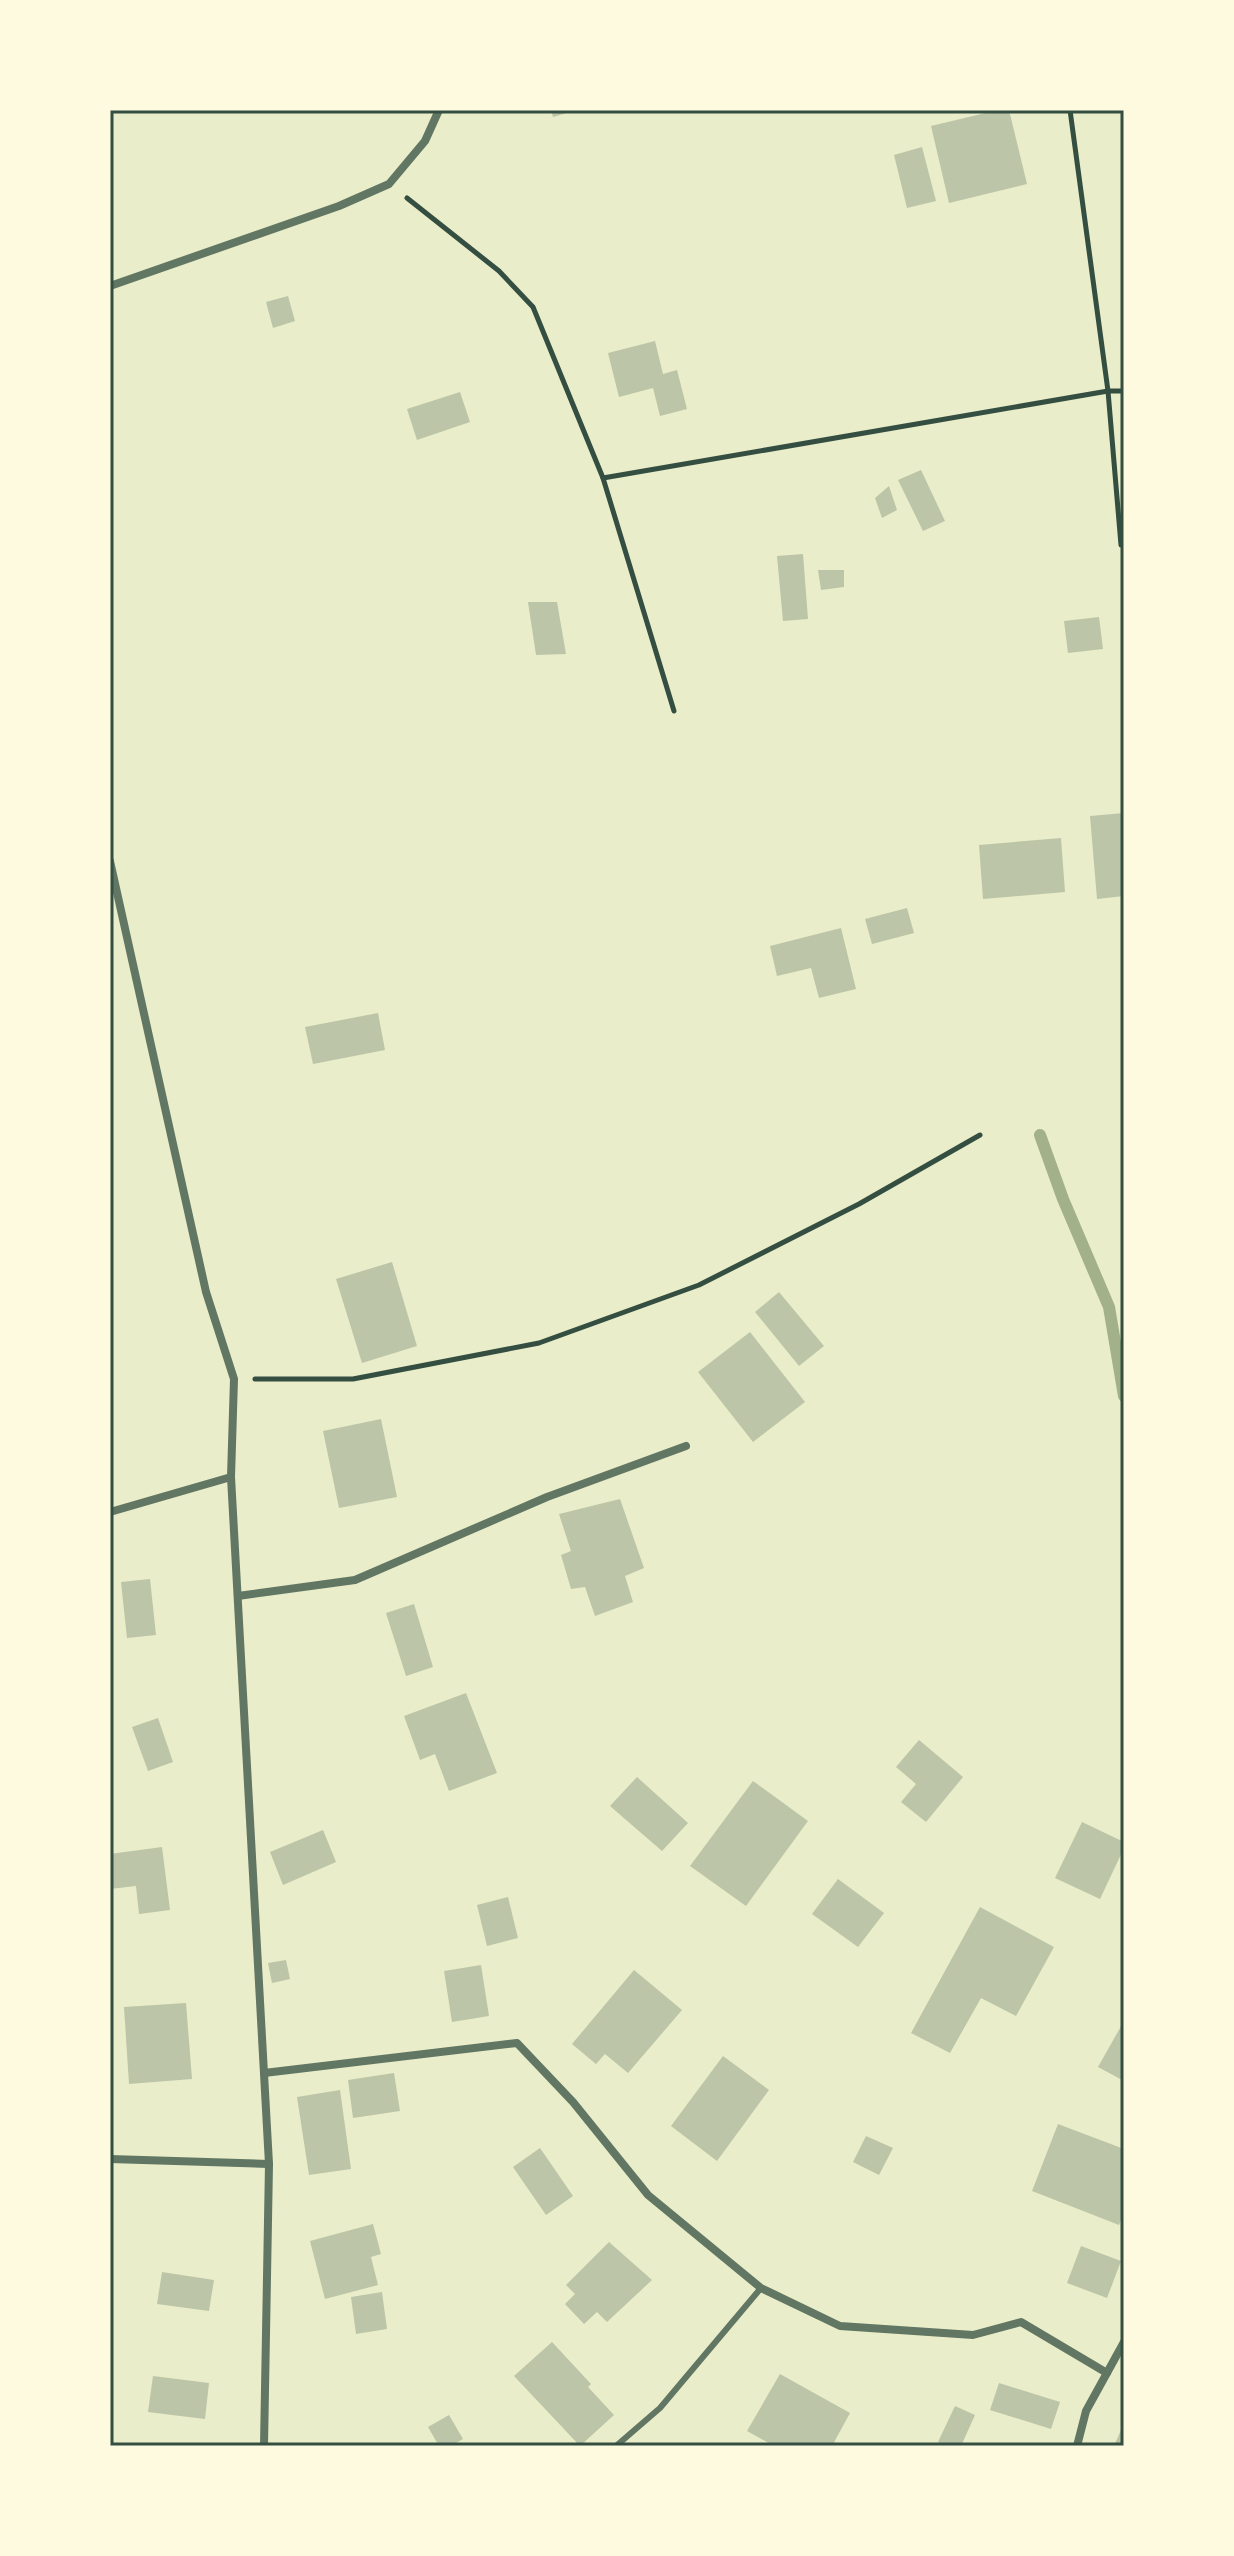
<svg xmlns="http://www.w3.org/2000/svg" width="1234" height="2556" font-family="Inter,sans-serif">
	<rect width="100%" height="100%" fill="#e9edc9"/>
	<g fill="none" stroke-linecap="round" stroke-linejoin="round">
		<path stroke="#a3b18a" stroke-width="12" d="M 1040,1135 L 1063,1199 L 1109,1307 L 1124,1396"/>
	</g>
	<g fill="#bcc5a7">
		<path d="M 551,110 L 574,110 L 574,111 L 553,117 Z"/>
		<path d="M 998,110 L 1009,110 L 1027,184 L 949,203 L 931,126 Z"/>
		<path d="M 922,147 L 936,201 L 907,208 L 894,155 Z"/>
		<path d="M 288,296 L 295,321 L 273,328 L 266,302 Z"/>
		<path d="M 655,341 L 663,374 L 677,370 L 687,409 L 660,416 L 653,388 L 619,397 L 608,353 Z"/>
		<path d="M 460,392 L 470,422 L 417,440 L 407,409 Z"/>
		<path d="M 921,470 L 945,521 L 923,531 L 898,480 Z"/>
		<path d="M 889,486 L 897,510 L 882,518 L 875,498 Z"/>
		<path d="M 803,554 L 808,619 L 783,621 L 777,556 Z"/>
		<path d="M 818,570 L 844,570 L 844,587 L 821,590 Z"/>
		<path d="M 528,602 L 557,602 L 566,654 L 536,655 Z"/>
		<path d="M 1099,617 L 1103,649 L 1068,653 L 1064,621 Z"/>
		<path d="M 1124,813 L 1124,896 L 1097,899 L 1090,816 Z"/>
		<path d="M 1061,838 L 1065,892 L 983,899 L 979,845 Z"/>
		<path d="M 907,908 L 914,933 L 872,944 L 865,919 Z"/>
		<path d="M 841,928 L 856,989 L 819,998 L 811,968 L 777,976 L 770,946 Z"/>
		<path d="M 378,1013 L 385,1050 L 313,1064 L 305,1027 Z"/>
		<path d="M 392,1262 L 417,1346 L 362,1363 L 336,1279 Z"/>
		<path d="M 779,1292 L 824,1346 L 799,1366 L 755,1312 Z"/>
		<path d="M 750,1332 L 805,1402 L 753,1442 L 698,1372 Z"/>
		<path d="M 381,1419 L 397,1497 L 339,1508 L 323,1431 Z"/>
		<path d="M 620,1499 L 644,1568 L 625,1576 L 633,1602 L 595,1616 L 585,1587 L 571,1589 L 561,1555 L 571,1551 L 559,1514 Z"/>
		<path d="M 150,1579 L 156,1635 L 127,1638 L 121,1582 Z"/>
		<path d="M 414,1604 L 433,1667 L 406,1676 L 386,1613 Z"/>
		<path d="M 466,1693 L 497,1773 L 449,1791 L 435,1754 L 420,1760 L 404,1716 Z"/>
		<path d="M 158,1718 L 173,1762 L 148,1771 L 132,1727 Z"/>
		<path d="M 919,1740 L 963,1777 L 926,1822 L 901,1802 L 916,1784 L 896,1767 Z"/>
		<path d="M 637,1777 L 688,1823 L 662,1851 L 610,1806 Z"/>
		<path d="M 753,1781 L 808,1821 L 746,1906 L 690,1866 Z"/>
		<path d="M 1082,1822 L 1124,1842 L 1124,1848 L 1100,1899 L 1055,1878 Z"/>
		<path d="M 323,1830 L 336,1862 L 283,1885 L 270,1852 Z"/>
		<path d="M 162,1847 L 170,1910 L 139,1914 L 136,1886 L 110,1889 L 110,1854 Z"/>
		<path d="M 838,1879 L 884,1913 L 858,1947 L 812,1914 Z"/>
		<path d="M 508,1897 L 518,1938 L 487,1946 L 477,1905 Z"/>
		<path d="M 980,1907 L 1054,1947 L 1016,2016 L 981,1998 L 950,2053 L 911,2033 Z"/>
		<path d="M 286,1960 L 290,1979 L 272,1983 L 268,1963 Z"/>
		<path d="M 481,1965 L 489,2016 L 452,2022 L 444,1971 Z"/>
		<path d="M 634,1970 L 682,2010 L 628,2073 L 605,2054 L 596,2064 L 572,2044 Z"/>
		<path d="M 186,2003 L 192,2079 L 129,2084 L 124,2007 Z"/>
		<path d="M 1124,2021 L 1124,2081 L 1098,2067 Z"/>
		<path d="M 723,2056 L 769,2090 L 717,2161 L 671,2126 Z"/>
		<path d="M 394,2073 L 400,2111 L 353,2118 L 348,2080 Z"/>
		<path d="M 340,2090 L 351,2169 L 309,2175 L 297,2097 Z"/>
		<path d="M 1058,2124 L 1124,2149 L 1124,2212 L 1119,2225 L 1032,2191 Z"/>
		<path d="M 866,2136 L 893,2148 L 879,2175 L 853,2162 Z"/>
		<path d="M 540,2148 L 573,2196 L 546,2215 L 513,2167 Z"/>
		<path d="M 373,2224 L 381,2254 L 371,2257 L 378,2285 L 325,2299 L 310,2241 Z"/>
		<path d="M 609,2242 L 652,2280 L 607,2322 L 597,2312 L 584,2324 L 565,2304 L 575,2294 L 566,2285 Z"/>
		<path d="M 1081,2246 L 1121,2261 L 1107,2298 L 1067,2283 Z"/>
		<path d="M 162,2272 L 214,2280 L 209,2311 L 157,2304 Z"/>
		<path d="M 382,2292 L 387,2329 L 356,2334 L 351,2297 Z"/>
		<path d="M 552,2342 L 591,2384 L 588,2387 L 614,2415 L 580,2446 L 514,2376 Z"/>
		<path d="M 780,2374 L 850,2413 L 832,2446 L 774,2446 L 747,2431 Z"/>
		<path d="M 153,2376 L 209,2383 L 205,2419 L 148,2412 Z"/>
		<path d="M 999,2383 L 1060,2402 L 1051,2429 L 990,2410 Z"/>
		<path d="M 955,2406 L 975,2415 L 961,2446 L 947,2446 L 938,2442 Z"/>
		<path d="M 449,2415 L 463,2439 L 451,2446 L 439,2446 L 428,2427 Z"/>
		<path d="M 1121,2430 L 1124,2431 L 1124,2446 L 1114,2446 Z"/>
	</g>
	<g fill="none" stroke-linecap="round" stroke-linejoin="round">
		<g stroke="#344e41" stroke-width="5">
			<path d="M 1070,110 L 1108,391 L 1121,545"/>
			<path d="M 407,198 L 499,271 L 533,307 L 603,478 L 674,711"/>
			<path d="M 603,478 L 1108,391 L 1124,391"/>
			<path d="M 255,1379 L 353,1379 L 539,1343 L 699,1285 L 859,1204 L 980,1135"/>
		</g>
		<path stroke="#617663" stroke-width="6" d="M 616,2446 L 660,2408 L 761,2288"/>
		<g stroke="#617663" stroke-width="8">
			<path d="M 110,286 L 339,206 L 389,184 L 425,141 L 439,110"/>
			<path d="M 110,861 L 206,1292 L 234,1379 L 231,1477 L 269,2164 L 264,2446"/>
			<path d="M 110,1512 L 231,1477"/>
			<path d="M 238,1596 L 355,1580 L 547,1497 L 686,1446"/>
			<path d="M 264,2073 L 517,2043 L 573,2102 L 648,2195 L 761,2288 L 840,2326 L 973,2335 L 1021,2322 L 1107,2373"/>
			<path d="M 110,2159 L 269,2164"/>
			<path d="M 1077,2446 L 1086,2411 L 1124,2342"/>
		</g>
	</g>
	<rect width="1234" height="2556" fill="none" stroke="#fefae0" stroke-width="224"/>
	<rect x="112" y="112" width="1010" height="2332" fill="none" stroke="#344e41" stroke-width="3"/>
</svg>
